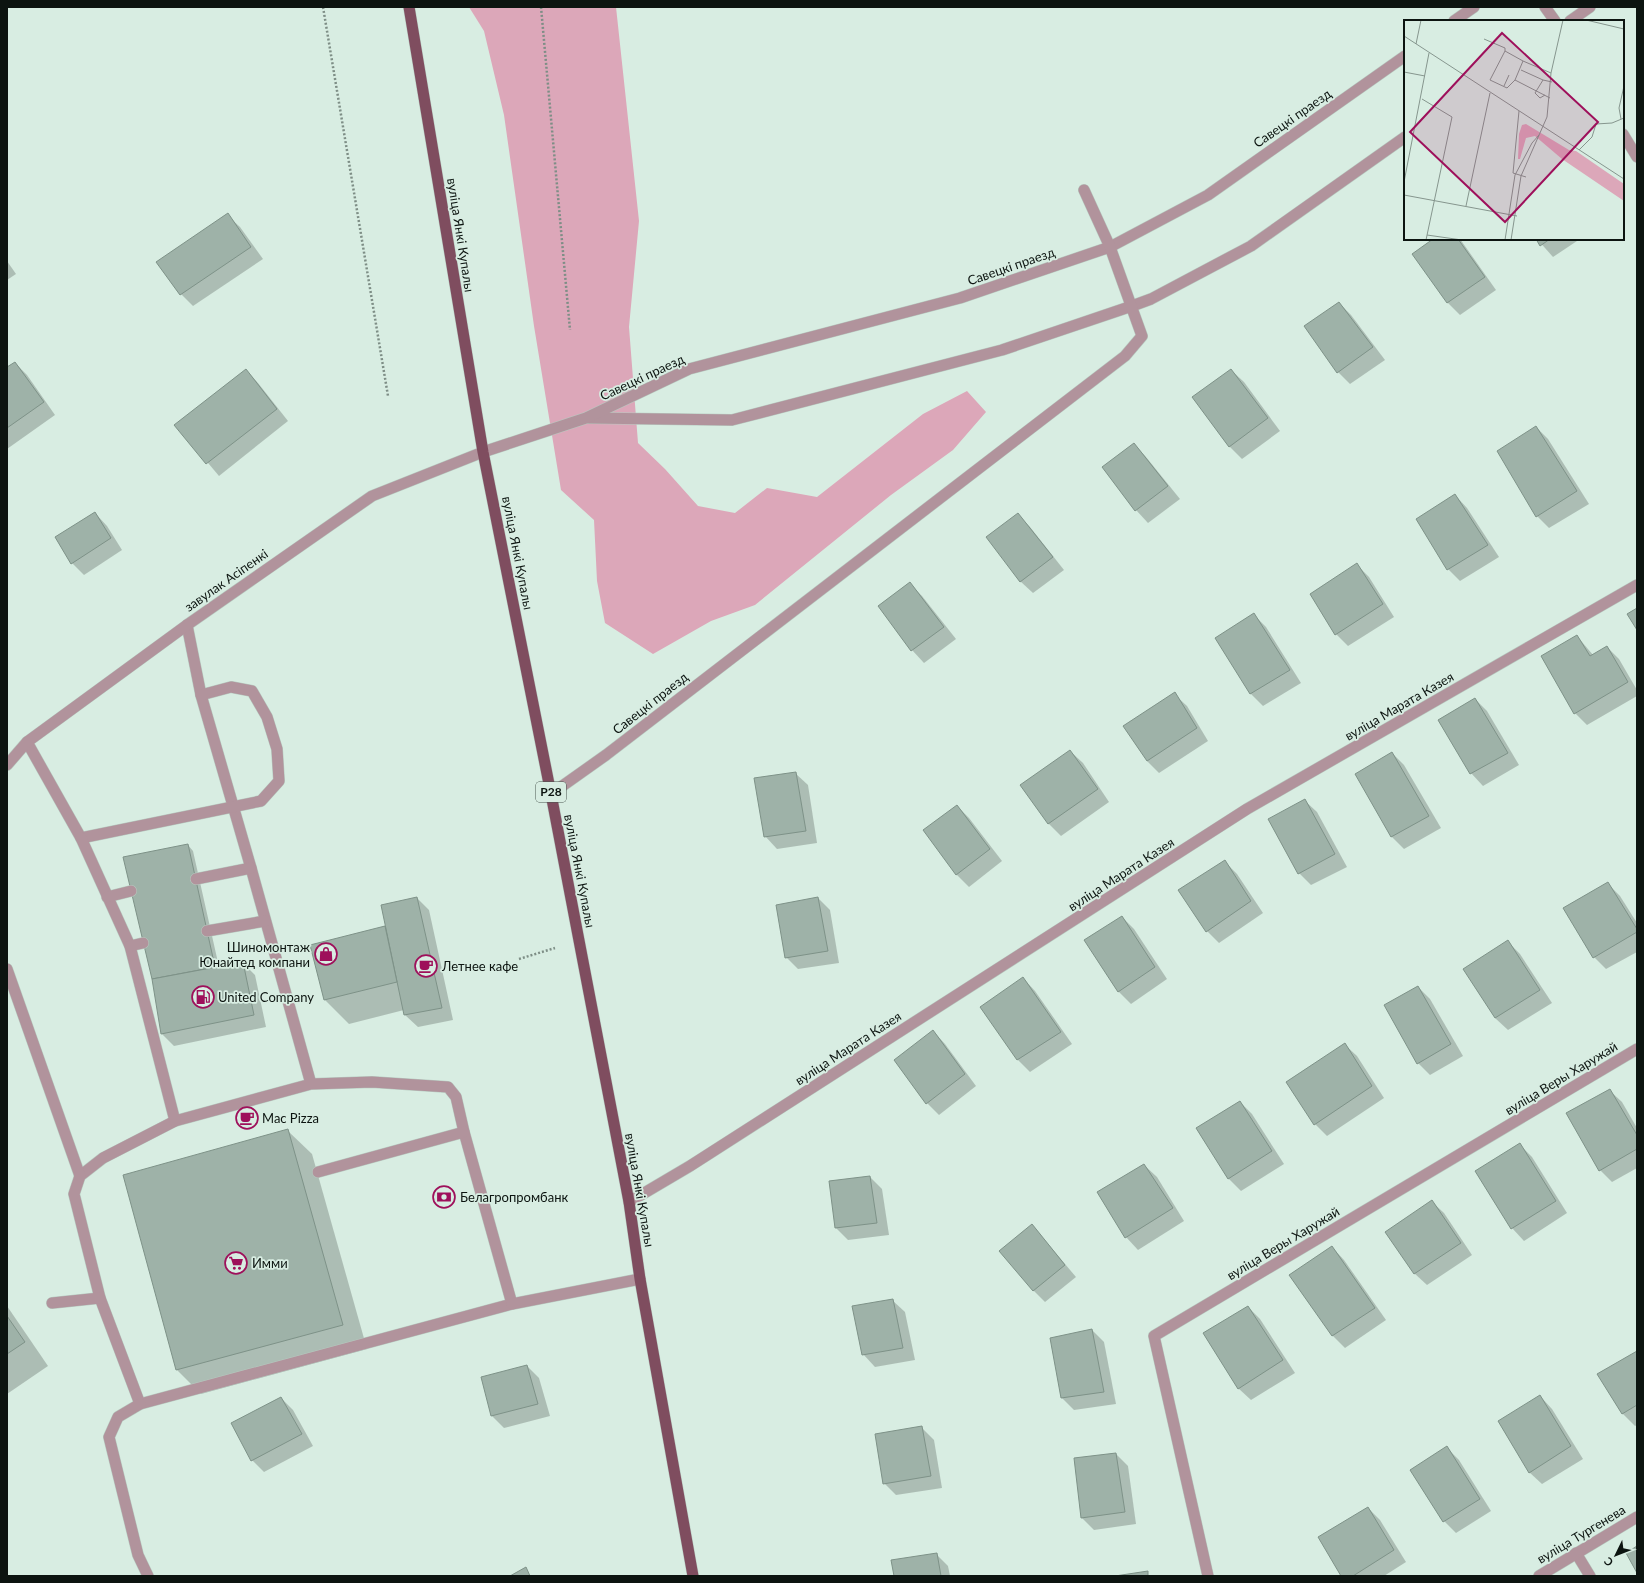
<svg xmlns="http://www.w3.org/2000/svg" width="1644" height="1583" font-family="Lato,sans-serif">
	<rect width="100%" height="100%" fill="#d8ede2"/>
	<path fill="#dca7b9" d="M 469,7 L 616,7 L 639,221 L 629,327 L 638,443 L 665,469 L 698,506 L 735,513 L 767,488 L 817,497 L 923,414 L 967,391 L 986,412 L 953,450 L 891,495 L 755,605 L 711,621 L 653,654 L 605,623 L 597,581 L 594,520 L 561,490 L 534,326 L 504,115 L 484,31 Z"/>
	<g fill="#0003">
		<path d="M 227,215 L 240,227 L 263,259 L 193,306 L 181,294 Z"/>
		<path d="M 1435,239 L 1460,239 L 1496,290 L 1460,315 L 1448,303 L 1413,254 Z"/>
		<path d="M 1537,239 L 1580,239 L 1553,257 Z"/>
		<path d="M 7,261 L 16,274 L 7,280 Z"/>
		<path d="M 1339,303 L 1351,315 L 1385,360 L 1350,384 L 1338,372 L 1306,326 Z"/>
		<path d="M 15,363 L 27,375 L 55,415 L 7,449 L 7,369 Z"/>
		<path d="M 246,370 L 258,383 L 288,421 L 219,476 L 176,425 Z"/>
		<path d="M 1231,370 L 1244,382 L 1280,431 L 1242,459 L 1230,447 L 1193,397 Z"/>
		<path d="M 1536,427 L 1548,439 L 1589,504 L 1549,528 L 1537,516 Z"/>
		<path d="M 1134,444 L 1146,457 L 1180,499 L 1148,523 L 1136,510 Z"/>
		<path d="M 1455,495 L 1467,508 L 1499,557 L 1460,581 L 1448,569 Z"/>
		<path d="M 95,513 L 107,526 L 122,550 L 84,575 L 72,563 Z"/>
		<path d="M 1018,515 L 1030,527 L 1064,570 L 1033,593 L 1020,581 Z"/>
		<path d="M 1357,565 L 1369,577 L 1394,617 L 1348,646 L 1336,634 Z"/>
		<path d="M 910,584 L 922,596 L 956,639 L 924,663 L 912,650 L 879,606 Z"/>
		<path d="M 1254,615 L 1266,627 L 1301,683 L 1263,706 L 1251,694 Z"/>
		<path d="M 1577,636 L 1593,655 L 1607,647 L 1619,659 L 1637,690 L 1637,696 L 1587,725 L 1575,713 Z"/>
		<path d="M 1174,694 L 1187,706 L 1208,741 L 1159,773 L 1147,761 Z"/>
		<path d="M 1475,699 L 1487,711 L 1519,765 L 1483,786 L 1471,773 Z"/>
		<path d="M 1070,751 L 1083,763 L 1109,802 L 1061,836 L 1049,824 L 1021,785 Z"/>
		<path d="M 1392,753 L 1404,765 L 1441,828 L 1404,849 L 1392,837 L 1356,774 Z"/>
		<path d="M 795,773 L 808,785 L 817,843 L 777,849 L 765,836 Z"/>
		<path d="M 1304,800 L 1317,812 L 1347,867 L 1311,885 L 1299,873 Z"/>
		<path d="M 957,806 L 969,818 L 1002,861 L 969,887 L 957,875 L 924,830 Z"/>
		<path d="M 188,845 L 193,851 L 219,967 L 243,963 L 255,975 L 266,1027 L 174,1046 L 162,1034 L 153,979 L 124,858 Z"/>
		<path d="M 1225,862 L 1237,874 L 1263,913 L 1219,943 L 1207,931 Z"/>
		<path d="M 1608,884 L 1620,896 L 1637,923 L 1637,952 L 1606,969 L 1594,957 Z"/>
		<path d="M 417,898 L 429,910 L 453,1020 L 418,1027 L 405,1015 L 404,1010 L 349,1024 L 325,1000 L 312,946 L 386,927 Z"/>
		<path d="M 818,898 L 830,910 L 839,963 L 798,969 L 786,957 Z"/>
		<path d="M 1122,917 L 1134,929 L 1167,979 L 1131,1004 L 1119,992 Z"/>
		<path d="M 1508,942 L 1520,954 L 1552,1003 L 1508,1030 L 1495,1018 Z"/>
		<path d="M 1023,978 L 1035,991 L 1072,1044 L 1030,1072 L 1018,1060 L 981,1007 Z"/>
		<path d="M 1418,987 L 1430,999 L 1463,1056 L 1430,1075 L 1418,1063 L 1386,1005 Z"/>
		<path d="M 933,1031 L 945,1044 L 976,1086 L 939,1115 L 927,1103 Z"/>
		<path d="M 1344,1044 L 1357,1056 L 1384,1098 L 1327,1136 L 1315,1124 Z"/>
		<path d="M 1609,1090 L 1622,1102 L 1637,1128 L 1637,1168 L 1612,1182 L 1600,1170 Z"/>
		<path d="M 1240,1102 L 1252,1114 L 1284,1164 L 1241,1191 L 1229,1179 L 1198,1129 Z"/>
		<path d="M 288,1131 L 312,1154 L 367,1349 L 201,1394 L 177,1370 Z"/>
		<path d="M 1520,1145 L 1532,1157 L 1567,1213 L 1524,1241 L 1512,1228 Z"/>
		<path d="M 1144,1165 L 1157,1177 L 1184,1221 L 1138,1250 L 1126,1237 Z"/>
		<path d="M 870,1177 L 882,1189 L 889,1235 L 848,1240 L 836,1228 Z"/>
		<path d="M 1431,1201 L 1444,1213 L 1472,1255 L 1427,1285 L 1414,1273 Z"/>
		<path d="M 1032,1225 L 1076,1277 L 1045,1302 L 1033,1290 Z"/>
		<path d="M 1332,1247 L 1344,1260 L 1386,1320 L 1345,1348 L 1333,1336 L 1291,1275 Z"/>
		<path d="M 892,1300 L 905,1312 L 915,1360 L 875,1367 L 863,1354 Z"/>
		<path d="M 7,1306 L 48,1366 L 7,1394 Z"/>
		<path d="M 1248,1307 L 1260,1319 L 1295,1373 L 1251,1400 L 1238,1388 Z"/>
		<path d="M 1092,1330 L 1104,1342 L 1116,1404 L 1074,1410 L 1062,1398 Z"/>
		<path d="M 1637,1352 L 1637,1425 L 1635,1426 L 1623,1414 L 1599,1374 Z"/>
		<path d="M 527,1366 L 539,1378 L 550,1416 L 504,1428 L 492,1416 Z"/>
		<path d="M 1540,1396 L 1552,1409 L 1583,1459 L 1542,1484 L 1529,1472 Z"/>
		<path d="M 281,1398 L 293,1410 L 313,1446 L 264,1472 L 252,1460 Z"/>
		<path d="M 922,1428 L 934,1440 L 942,1488 L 896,1495 L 884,1483 Z"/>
		<path d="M 1447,1448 L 1459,1460 L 1491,1511 L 1456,1533 L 1444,1521 Z"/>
		<path d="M 1116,1454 L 1128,1466 L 1136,1524 L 1094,1530 L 1082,1518 Z"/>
		<path d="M 1368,1508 L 1380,1520 L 1406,1562 L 1384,1576 L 1342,1576 Z"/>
		<path d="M 936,1554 L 948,1566 L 950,1576 L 895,1576 Z"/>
	</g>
	<g fill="#9eb2a8" stroke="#7e9288">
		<path d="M 228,213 L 251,247 L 180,295 L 156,262 Z"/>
		<path d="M 1433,239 L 1458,239 L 1485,277 L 1447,303 L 1412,254 Z"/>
		<path d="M 1536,239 L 1550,239 L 1540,246 Z"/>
		<path d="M 1339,302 L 1373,347 L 1337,373 L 1304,326 Z"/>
		<path d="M 15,362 L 44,402 L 7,428 L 7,367 Z"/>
		<path d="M 246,369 L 277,409 L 206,464 L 174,425 Z"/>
		<path d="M 1231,369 L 1268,418 L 1229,447 L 1192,397 Z"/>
		<path d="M 1536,426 L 1577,491 L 1536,517 L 1497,451 Z"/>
		<path d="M 1134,443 L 1168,486 L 1135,511 L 1102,467 Z"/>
		<path d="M 1455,494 L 1488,545 L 1447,570 L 1416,519 Z"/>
		<path d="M 95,512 L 111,538 L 71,564 L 55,537 Z"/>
		<path d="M 1018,513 L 1053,557 L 1020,582 L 986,537 Z"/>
		<path d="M 1357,563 L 1383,604 L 1335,635 L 1310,594 Z"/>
		<path d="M 910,582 L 944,627 L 911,651 L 878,606 Z"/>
		<path d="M 1637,608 L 1637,630 L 1627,614 Z"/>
		<path d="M 1254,613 L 1290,670 L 1250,694 L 1215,638 Z"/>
		<path d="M 1577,635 L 1590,656 L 1607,646 L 1628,682 L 1574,714 L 1541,656 Z"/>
		<path d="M 1175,692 L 1197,728 L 1147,761 L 1123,726 Z"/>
		<path d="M 1475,698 L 1508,753 L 1470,774 L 1438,720 Z"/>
		<path d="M 1070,750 L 1098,789 L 1048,824 L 1020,785 Z"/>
		<path d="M 1392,752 L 1429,816 L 1391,837 L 1355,774 Z"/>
		<path d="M 796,772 L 806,831 L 764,837 L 754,778 Z"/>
		<path d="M 1305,799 L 1335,854 L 1298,874 L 1268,819 Z"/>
		<path d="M 957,805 L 990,849 L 956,875 L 923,830 Z"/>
		<path d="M 188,844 L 215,967 L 152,979 L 123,857 Z"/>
		<path d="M 1225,860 L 1251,901 L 1206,932 L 1178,890 Z"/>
		<path d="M 1608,882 L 1637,929 L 1637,932 L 1593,958 L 1563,908 Z"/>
		<path d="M 417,897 L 442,1008 L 404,1015 L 381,905 Z"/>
		<path d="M 818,897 L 828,951 L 785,958 L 776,905 Z"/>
		<path d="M 1122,916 L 1155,967 L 1118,992 L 1084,940 Z"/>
		<path d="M 385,926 L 397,982 L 324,1000 L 310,945 Z"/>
		<path d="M 1508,940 L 1540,990 L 1495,1018 L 1463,969 Z"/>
		<path d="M 243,962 L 254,1015 L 161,1034 L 152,979 Z"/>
		<path d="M 1023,977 L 1061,1032 L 1017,1060 L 980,1007 Z"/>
		<path d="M 1418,986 L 1451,1044 L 1417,1064 L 1384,1005 Z"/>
		<path d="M 933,1030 L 965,1074 L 926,1104 L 894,1060 Z"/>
		<path d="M 1345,1043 L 1372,1086 L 1314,1125 L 1286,1082 Z"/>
		<path d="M 1610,1089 L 1637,1135 L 1637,1149 L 1599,1171 L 1566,1113 Z"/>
		<path d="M 1240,1101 L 1272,1151 L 1228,1179 L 1196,1128 Z"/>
		<path d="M 288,1129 L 343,1325 L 176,1370 L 123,1175 Z"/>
		<path d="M 1520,1143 L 1556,1201 L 1511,1229 L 1475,1171 Z"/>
		<path d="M 1144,1164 L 1173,1208 L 1125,1238 L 1097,1192 Z"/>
		<path d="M 870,1176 L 877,1223 L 835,1228 L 829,1181 Z"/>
		<path d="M 1432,1200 L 1461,1243 L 1414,1274 L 1385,1232 Z"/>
		<path d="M 1032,1224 L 1065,1265 L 1033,1291 L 999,1251 Z"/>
		<path d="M 1332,1246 L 1375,1308 L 1332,1336 L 1289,1275 Z"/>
		<path d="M 893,1299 L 903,1348 L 862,1355 L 852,1306 Z"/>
		<path d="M 1248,1306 L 1283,1360 L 1238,1389 L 1203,1333 Z"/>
		<path d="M 7,1316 L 25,1342 L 7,1354 Z"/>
		<path d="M 1092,1329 L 1104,1392 L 1061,1398 L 1050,1338 Z"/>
		<path d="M 1637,1351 L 1637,1405 L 1622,1414 L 1597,1374 Z"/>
		<path d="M 527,1365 L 538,1404 L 491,1416 L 481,1377 Z"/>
		<path d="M 1540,1395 L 1571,1446 L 1529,1473 L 1498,1421 Z"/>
		<path d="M 281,1397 L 302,1434 L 251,1461 L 231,1423 Z"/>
		<path d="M 922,1426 L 931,1476 L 883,1484 L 875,1434 Z"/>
		<path d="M 1447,1446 L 1480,1499 L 1443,1522 L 1410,1470 Z"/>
		<path d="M 1116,1453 L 1125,1512 L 1081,1518 L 1074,1458 Z"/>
		<path d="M 1368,1507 L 1394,1550 L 1353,1576 L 1341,1576 L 1318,1537 Z"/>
		<path d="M 1637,1546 L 1637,1573 L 1626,1553 Z"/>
		<path d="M 937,1553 L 941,1576 L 894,1576 L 891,1560 Z"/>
		<path d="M 526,1567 L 530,1576 L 510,1576 Z"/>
		<path d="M 1148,1571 L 1148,1576 L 1115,1576 Z"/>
	</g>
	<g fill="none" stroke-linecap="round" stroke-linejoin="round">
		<g stroke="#b7cac0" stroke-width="12">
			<g id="service">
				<path d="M 187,625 L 201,695 L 251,868 L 311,1084 L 175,1121 L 103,1158 L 80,1176 L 74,1194 L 100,1298 L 140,1404 L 512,1304 L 464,1132 L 456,1097 L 448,1087 L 372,1082 L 311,1084"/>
				<path d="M 27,742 L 81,838 L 261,801 L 279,781 L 277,749 L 267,717 L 252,691 L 231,687 L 201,695"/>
				<path d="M 81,838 L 130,946 L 175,1121"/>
				<path d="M 196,879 L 251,868"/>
				<path d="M 107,897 L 131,891"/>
				<path d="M 207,931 L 265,921"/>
				<path d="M 130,946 L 143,943"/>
				<path d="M 7,969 L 80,1176"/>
				<path d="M 318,1172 L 464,1132"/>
				<path d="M 52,1303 L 100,1298"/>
				<path d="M 512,1304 L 640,1279"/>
				<path d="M 140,1404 L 118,1417 L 109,1437 L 138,1555 L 148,1576"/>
			</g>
		</g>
		<g stroke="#b7cac0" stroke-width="12">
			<g id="minor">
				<path d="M 1545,7 L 1555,21"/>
				<path d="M 1454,21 L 1474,7"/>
				<path d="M 1570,21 L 1590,7"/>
				<path d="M 1623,134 L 1637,157"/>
				<path d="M 589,418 L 732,420 L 1002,350 L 1132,306 L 1151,299 L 1251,246 L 1405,137"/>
				<path d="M 7,765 L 27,742 L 187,625 L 372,496 L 483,452 L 586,418 L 689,369 L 960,298 L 1110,247 L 1208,195 L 1405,56"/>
				<path d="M 551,794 L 606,755 L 1125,356 L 1142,336 L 1110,247 L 1084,190"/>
				<path d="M 629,1202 L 690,1166 L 1247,809 L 1637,585"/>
				<path d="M 1576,1553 L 1590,1576"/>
				<path d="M 1208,1576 L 1154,1336 L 1637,1049"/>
				<path d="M 1539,1576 L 1637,1517"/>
			</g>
		</g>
		<g stroke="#b7cac0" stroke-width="12">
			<path id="primary" d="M 409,7 L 483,452 L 551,794 L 629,1202 L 640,1279 L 693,1576"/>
		</g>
		<g stroke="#7e8e86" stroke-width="2.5" stroke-dasharray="2 2" stroke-linecap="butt">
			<path d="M 323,7 L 388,396"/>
			<path d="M 541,7 L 570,330"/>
			<path d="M 519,959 L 555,948"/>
		</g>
		<use href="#service" stroke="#b1939c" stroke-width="11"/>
		<use href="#minor" stroke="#b1939c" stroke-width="11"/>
		<use href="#primary" stroke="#7f4d5f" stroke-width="11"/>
	</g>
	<defs>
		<g id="shop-ring" transform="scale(1.15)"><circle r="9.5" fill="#d8ede2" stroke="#9e105b" stroke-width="1.5"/><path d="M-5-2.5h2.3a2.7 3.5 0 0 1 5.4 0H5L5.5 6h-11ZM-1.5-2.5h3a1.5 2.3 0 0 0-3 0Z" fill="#9e105b"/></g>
		<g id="cafe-ring" transform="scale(1.15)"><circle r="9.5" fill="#d8ede2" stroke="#9e105b" stroke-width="1.5"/><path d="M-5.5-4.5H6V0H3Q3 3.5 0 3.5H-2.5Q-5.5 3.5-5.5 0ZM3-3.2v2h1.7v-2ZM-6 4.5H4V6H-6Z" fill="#9e105b"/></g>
		<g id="fuel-ring" transform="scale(1.15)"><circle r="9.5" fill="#d8ede2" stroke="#9e105b" stroke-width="1.5"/><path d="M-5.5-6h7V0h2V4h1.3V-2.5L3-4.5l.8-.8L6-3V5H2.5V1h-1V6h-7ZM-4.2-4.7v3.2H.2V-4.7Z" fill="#9e105b"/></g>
		<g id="bank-ring" transform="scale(1.15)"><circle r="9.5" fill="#d8ede2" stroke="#9e105b" stroke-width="1.5"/><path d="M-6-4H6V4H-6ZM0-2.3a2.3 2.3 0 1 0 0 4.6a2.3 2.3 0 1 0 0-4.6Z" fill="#9e105b"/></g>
		<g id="supermarket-ring" transform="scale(1.15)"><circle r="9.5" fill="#d8ede2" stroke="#9e105b" stroke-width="1.5"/><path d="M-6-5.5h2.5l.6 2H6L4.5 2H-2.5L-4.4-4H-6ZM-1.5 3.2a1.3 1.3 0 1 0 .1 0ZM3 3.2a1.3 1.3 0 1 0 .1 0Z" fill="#9e105b"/></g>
	</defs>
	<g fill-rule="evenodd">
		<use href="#shop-ring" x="326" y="954"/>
		<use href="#cafe-ring" x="426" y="966"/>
		<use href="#fuel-ring" x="203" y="997"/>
		<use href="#cafe-ring" x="247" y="1118"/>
		<use href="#bank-ring" x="444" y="1197"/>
		<use href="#supermarket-ring" x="236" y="1263"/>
	</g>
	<g text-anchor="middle" stroke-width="3.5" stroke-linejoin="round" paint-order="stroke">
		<rect fill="#d8ede2" stroke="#49554f" stroke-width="1" x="536" y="782" width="30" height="20" rx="3"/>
		<g font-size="12" font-weight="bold" fill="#0c1410">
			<text x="551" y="796">Р28</text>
		</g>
		<g font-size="13" fill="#0c1410" stroke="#d8ede2">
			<text transform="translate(1292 118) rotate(-35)" y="5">Савецкі праезд</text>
			<text transform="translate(461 235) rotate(81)" y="5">вуліца Янкі Купалы</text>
			<text transform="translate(1011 266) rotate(-19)" y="5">Савецкі праезд</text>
			<text transform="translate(642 377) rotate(-25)" y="5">Савецкі праезд</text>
			<text transform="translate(518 553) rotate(79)" y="5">вуліца Янкі Купалы</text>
			<text transform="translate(226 580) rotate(-35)" y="5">завулак Асіпенкі</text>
			<text transform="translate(650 703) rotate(-38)" y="5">Савецкі праезд</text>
			<text transform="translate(1399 706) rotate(-30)" y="5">вуліца Марата Казея</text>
			<text transform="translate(580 871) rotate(79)" y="5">вуліца Янкі Купалы</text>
			<text transform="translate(1121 874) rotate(-33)" y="5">вуліца Марата Казея</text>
			<text transform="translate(848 1048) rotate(-33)" y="5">вуліца Марата Казея</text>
			<text transform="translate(1561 1078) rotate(-31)" y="5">вуліца Веры Харужай</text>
			<text transform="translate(640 1190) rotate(80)" y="5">вуліца Янкі Купалы</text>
			<text transform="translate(1283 1243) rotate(-31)" y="5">вуліца Веры Харужай</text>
			<text transform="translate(1581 1534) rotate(-31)" y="5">вуліца Тургенева</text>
		</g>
		<g font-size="13" fill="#0c1410" stroke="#d8ede2" text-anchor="start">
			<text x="310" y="952" text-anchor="end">Шиномонтаж<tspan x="310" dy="15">Юнайтед компани</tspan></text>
			<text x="442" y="971">Летнее кафе</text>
			<text x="218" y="1002">United Company</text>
			<text x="262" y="1123">Mac Pizza</text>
			<text x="460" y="1202">Белагропромбанк</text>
			<text x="252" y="1268">Имми</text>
		</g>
	</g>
	<g transform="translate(1404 20)">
		<rect width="220" height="220" fill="#d8ede2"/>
		<path d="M 122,104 L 165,130 L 172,131 L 220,164 L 220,181 L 158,139 L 131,116 L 122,118 L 116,139 L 114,139 L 115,114 L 118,105 Z" fill="#dca7b9"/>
		<path fill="none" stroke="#86968e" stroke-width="1" d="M 182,0 L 220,9M 0,16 L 220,159M 80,19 L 101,28 L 101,31M 12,24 L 17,0M 119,41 L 147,53M 117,50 L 139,60M 0,52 L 21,56M 111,60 L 103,68 L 86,60 L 101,31 L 119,41 L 111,60 L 146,78M 100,66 L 105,55M 141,75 L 136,78 L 131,73 L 139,60 L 148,62M 18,79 L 48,97 L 22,220M 115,91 L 109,153 L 122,157M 217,99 L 215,88 L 220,66M 175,130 L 188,117 L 192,104 L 208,103 L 220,98M 0,162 L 25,33M 0,175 L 113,196M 62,186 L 86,73M 23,215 L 58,220M 101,220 L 111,155 L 128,123 L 135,115M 107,220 L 117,156 L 143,97 L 147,53 L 159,0"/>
		<path fill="#9e105b" fill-opacity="0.15" stroke="#9e105b" stroke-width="2" d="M 98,13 L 194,102 L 101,202 L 6,112 Z"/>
		<rect width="220" height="220" fill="none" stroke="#0c1410" stroke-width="2"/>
	</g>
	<rect width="1644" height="1583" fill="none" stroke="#0c1410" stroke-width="16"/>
	<g transform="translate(1616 1555) rotate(227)" stroke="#d8ede2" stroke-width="3" paint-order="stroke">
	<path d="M0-3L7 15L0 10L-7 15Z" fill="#0c1410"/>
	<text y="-6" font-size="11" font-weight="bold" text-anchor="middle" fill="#0c1410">С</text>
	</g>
</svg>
